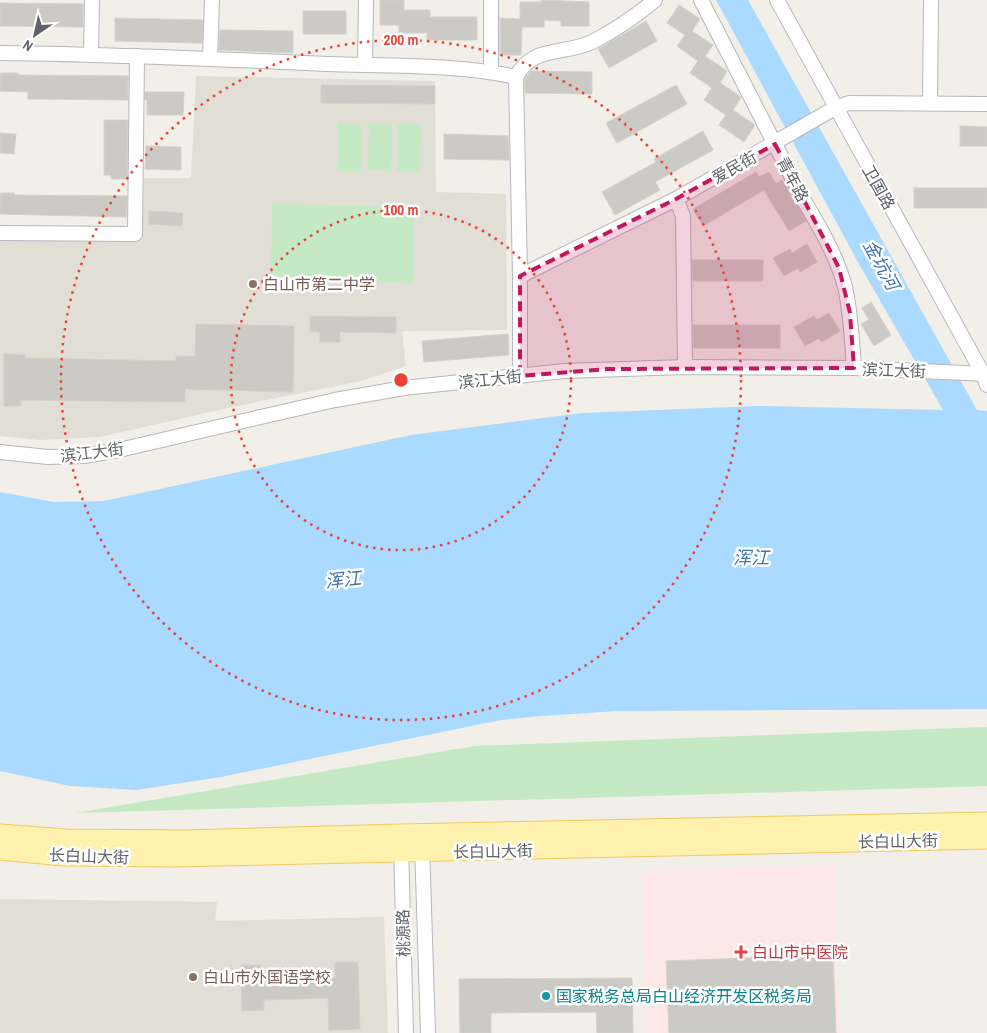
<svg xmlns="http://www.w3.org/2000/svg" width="987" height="1033" font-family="'Archivo Narrow','Noto Sans SC',sans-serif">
	<rect width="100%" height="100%" fill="#f1efe8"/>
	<g fill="#e1ded6">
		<path d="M 196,76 L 435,81 L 436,192 L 506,194 L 507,330 L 402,331 L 406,366 L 361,381 L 237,406 L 100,437 L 39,440 L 0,436 L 0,237 L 142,239 L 144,178 L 191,178 Z"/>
		<path d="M 0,899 L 217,902 L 215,921 L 384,917 L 388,1033 L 0,1033 Z"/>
	</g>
	<path fill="#fce8e6" d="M 835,865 L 840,1033 L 647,1033 L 642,871 Z"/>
	<g fill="#c5e8c5">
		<path d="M 338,123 L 361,124 L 361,171 L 338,171 Z"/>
		<path d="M 369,123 L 392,123 L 391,171 L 368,170 Z"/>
		<path d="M 398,124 L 421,124 L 420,171 L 397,171 Z"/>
		<path d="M 272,204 L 414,207 L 413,283 L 271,281 Z"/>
		<path d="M 987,727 L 987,786 L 75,813 L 474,746 Z"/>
	</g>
	<path fill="#aadaff" d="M 716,0 L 748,0 L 977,410 L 987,411 L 987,709 L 618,711 L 541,716 L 501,720 L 221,777 L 136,790 L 70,786 L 0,771 L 0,492 L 53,502 L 104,501 L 411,435 L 582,413 L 758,406 L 943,410 L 859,264 Z"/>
	<g fill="#cccac5" stroke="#d6d1c6">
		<path d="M 380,0 L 404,0 L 404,10 L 430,10 L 430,17 L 477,17 L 477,40 L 427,40 L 427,33 L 399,33 L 399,25 L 380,25 Z"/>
		<path d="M 541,0 L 589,2 L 589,26 L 561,26 L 561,21 L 544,20 L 544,27 L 522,27 L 521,55 L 500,55 L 500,18 L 520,19 L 520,2 L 541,2 Z"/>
		<path d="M 0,3 L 83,4 L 83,27 L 0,26 Z"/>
		<path d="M 679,5 L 700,19 L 692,31 L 713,45 L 705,56 L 727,71 L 720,83 L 741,97 L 733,110 L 755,125 L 744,142 L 719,125 L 726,115 L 704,100 L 712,88 L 690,73 L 698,61 L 677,46 L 685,35 L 667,23 Z"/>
		<rect x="303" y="11" width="43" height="23"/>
		<path d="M 115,18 L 203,20 L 202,43 L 115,41 Z"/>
		<path d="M 646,21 L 657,41 L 609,68 L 598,49 Z"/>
		<path d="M 220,30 L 293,31 L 293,53 L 219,50 Z"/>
		<path d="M 531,71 L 592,72 L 592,94 L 525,93 L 525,79 Z"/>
		<path d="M 0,73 L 18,73 L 18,75 L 128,76 L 128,100 L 28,99 L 28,92 L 0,91 Z"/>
		<path d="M 321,85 L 435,86 L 435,104 L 321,103 Z"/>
		<path d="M 676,85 L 687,104 L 617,143 L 606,123 Z"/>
		<path d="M 145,92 L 184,92 L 183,115 L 147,115 L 147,100 L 145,100 Z"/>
		<path d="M 104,120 L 128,120 L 127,179 L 111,179 L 111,175 L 104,175 Z"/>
		<path d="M 960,126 L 987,127 L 987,146 L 960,146 Z"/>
		<path d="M 703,131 L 713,150 L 655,182 L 660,190 L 615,215 L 602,192 L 656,162 L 654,159 Z"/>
		<path d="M 0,133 L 16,134 L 14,154 L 0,153 Z"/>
		<path d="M 444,134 L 508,136 L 509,160 L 444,159 Z"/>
		<path d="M 146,146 L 181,147 L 181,170 L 145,169 Z"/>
		<path d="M 756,172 L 759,177 L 769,172 L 776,184 L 782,180 L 806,221 L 789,231 L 764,190 L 703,226 L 693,209 Z"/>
		<rect x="914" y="188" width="73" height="20"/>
		<path d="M 0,193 L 14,193 L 14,195 L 127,196 L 126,217 L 0,214 Z"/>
		<path d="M 149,211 L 183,213 L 182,226 L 148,224 Z"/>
		<path d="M 807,244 L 817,262 L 800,272 L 798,268 L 784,276 L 773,258 L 790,249 L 792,253 Z"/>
		<path d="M 692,260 L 763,260 L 763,281 L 693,281 Z"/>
		<path d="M 871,302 L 891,335 L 874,346 L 861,324 L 869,320 L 862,308 Z"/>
		<path d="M 829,313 L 840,331 L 821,342 L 819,338 L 805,346 L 794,327 L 814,316 L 817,320 Z"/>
		<path d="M 310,316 L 396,317 L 396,333 L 340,332 L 340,342 L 320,342 L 320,332 L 310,332 Z"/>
		<path d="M 196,324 L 294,326 L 293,392 L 185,389 L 185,402 L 21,400 L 21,406 L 4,406 L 4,354 L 25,355 L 25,358 L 176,361 L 176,356 L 195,356 Z"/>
		<path d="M 693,325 L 780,325 L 780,348 L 694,348 Z"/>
		<path d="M 508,334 L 509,355 L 424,362 L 422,341 Z"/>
		<path d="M 833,955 L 836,1033 L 669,1033 L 666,961 Z"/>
		<path d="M 335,962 L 358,962 L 360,1029 L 329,1030 L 328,998 L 264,1000 L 264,1010 L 242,1011 L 241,965 L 261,965 L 261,979 L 335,978 Z"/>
		<path d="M 632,978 L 633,1033 L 597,1033 L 596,1012 L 491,1013 L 491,1033 L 460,1033 L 459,979 Z"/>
	</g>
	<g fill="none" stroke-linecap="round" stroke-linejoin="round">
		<g stroke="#b5b8bc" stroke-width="16">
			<g id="minor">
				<path d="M 491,0 L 491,72"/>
				<path d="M 701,0 L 803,199 C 819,226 837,256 845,287 C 851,313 852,341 854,368"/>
				<path d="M 777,0 L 983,374 L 987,385"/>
				<path d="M 0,53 C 109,54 218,59 327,64 C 387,66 458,64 516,77 C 533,44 566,56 594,41 C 615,30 637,15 655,0"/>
				<path d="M 91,54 L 92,0"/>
				<path d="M 210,59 L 212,0"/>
				<path d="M 365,65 L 366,0"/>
				<path d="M 516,77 L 520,276 L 520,376"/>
				<path d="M 930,103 L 931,0"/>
				<path d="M 676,199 L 683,216 L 685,367"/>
				<path d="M 0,233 L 135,234 L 137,56"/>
				<path d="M 520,276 L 676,199 L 835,108 L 849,103 L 987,104"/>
				<path d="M 0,452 L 48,457 L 84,456 L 119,450 L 265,416 L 335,400 L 404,388 L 564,371 L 685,367 L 854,368 L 987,374"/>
				<path d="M 401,844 L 406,1033"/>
				<path d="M 422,844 L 428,1033"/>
			</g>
		</g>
		<g stroke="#f2c960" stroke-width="21">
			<g id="major">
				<path d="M 0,834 L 66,839 L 186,840 L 400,834 L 987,822"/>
				<path d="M 0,850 L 63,856 L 172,857 L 987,839"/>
			</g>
		</g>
		<use href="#minor" stroke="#fff" stroke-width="14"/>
		<use href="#major" stroke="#fff2af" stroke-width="19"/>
	</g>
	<path fill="#c2185b" fill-opacity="0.2" stroke="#c2185b" stroke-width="4" stroke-dasharray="10 6" stroke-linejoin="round" d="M 775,144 L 839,268 L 850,313 L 854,368 L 607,369 L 520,376 L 520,276 L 676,199 Z"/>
	<g fill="none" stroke="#ea4335" stroke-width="2.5" stroke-dasharray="2.5 5">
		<circle cx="401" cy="380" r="170"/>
		<circle cx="401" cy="380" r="340"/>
	</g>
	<g fill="#8d6e63" stroke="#fff" stroke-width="2">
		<circle cx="253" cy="284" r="5"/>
		<circle cx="193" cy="977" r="5"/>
	</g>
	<path fill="#e0444e" stroke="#fff" stroke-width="2" d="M738.5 944.5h5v5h5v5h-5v5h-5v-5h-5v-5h5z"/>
	<circle fill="#0f9aa8" stroke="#fff" stroke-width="2" cx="546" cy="996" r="5"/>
	<g text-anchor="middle" stroke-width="5" stroke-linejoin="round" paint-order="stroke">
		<g font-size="16" fill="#5f6368" stroke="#fff">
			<text transform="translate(734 167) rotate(-29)" y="6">爱民街</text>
			<text transform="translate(793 179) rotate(62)" y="6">青年路</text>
			<text transform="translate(879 187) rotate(61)" y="6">卫国路</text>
			<text transform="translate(894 370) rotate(2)" y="6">滨江大街</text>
			<text transform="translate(490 379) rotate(-6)" y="6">滨江大街</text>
			<text transform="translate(92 452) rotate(-7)" y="6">滨江大街</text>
			<text transform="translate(898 841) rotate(-1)" y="6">长白山大街</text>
			<text transform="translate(493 851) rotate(-1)" y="6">长白山大街</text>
			<text transform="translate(89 856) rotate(2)" y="6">长白山大街</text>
			<text transform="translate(403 933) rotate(-91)" y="6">桃源路</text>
		</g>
		<g font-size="16" fill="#785e54" stroke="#fff" text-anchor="start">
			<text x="263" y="290">白山市第二中学</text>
			<text x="203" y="983">白山市外国语学校</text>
		</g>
		<g font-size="16" fill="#be3a42" stroke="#fff" text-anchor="start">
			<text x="752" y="958">白山市中医院</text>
		</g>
		<g font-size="16" fill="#0d838f" stroke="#fff" text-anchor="start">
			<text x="556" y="1002">国家税务总局白山经济开发区税务局</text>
		</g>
		<g font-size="18" font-style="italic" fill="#4174aa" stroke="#fff">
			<text transform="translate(881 265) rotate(61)" y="6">金坑河</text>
			<text x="751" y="564">浑江</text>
			<text transform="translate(343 580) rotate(-6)" y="6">浑江</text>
		</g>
	</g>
	<circle cx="401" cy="380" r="8" fill="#ea4335" stroke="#fff" stroke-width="2.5"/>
	<g font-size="15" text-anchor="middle" font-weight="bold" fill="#ea4335" stroke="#fff" stroke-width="5" stroke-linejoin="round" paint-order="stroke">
		<text x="401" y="45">200 m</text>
		<text x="401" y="215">100 m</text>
	</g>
	<g transform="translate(35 35) rotate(214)" stroke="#ffffff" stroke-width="4" paint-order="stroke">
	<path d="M0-4L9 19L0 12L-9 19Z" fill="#5f6368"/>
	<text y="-8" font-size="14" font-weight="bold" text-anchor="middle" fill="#5f6368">N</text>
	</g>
</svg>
